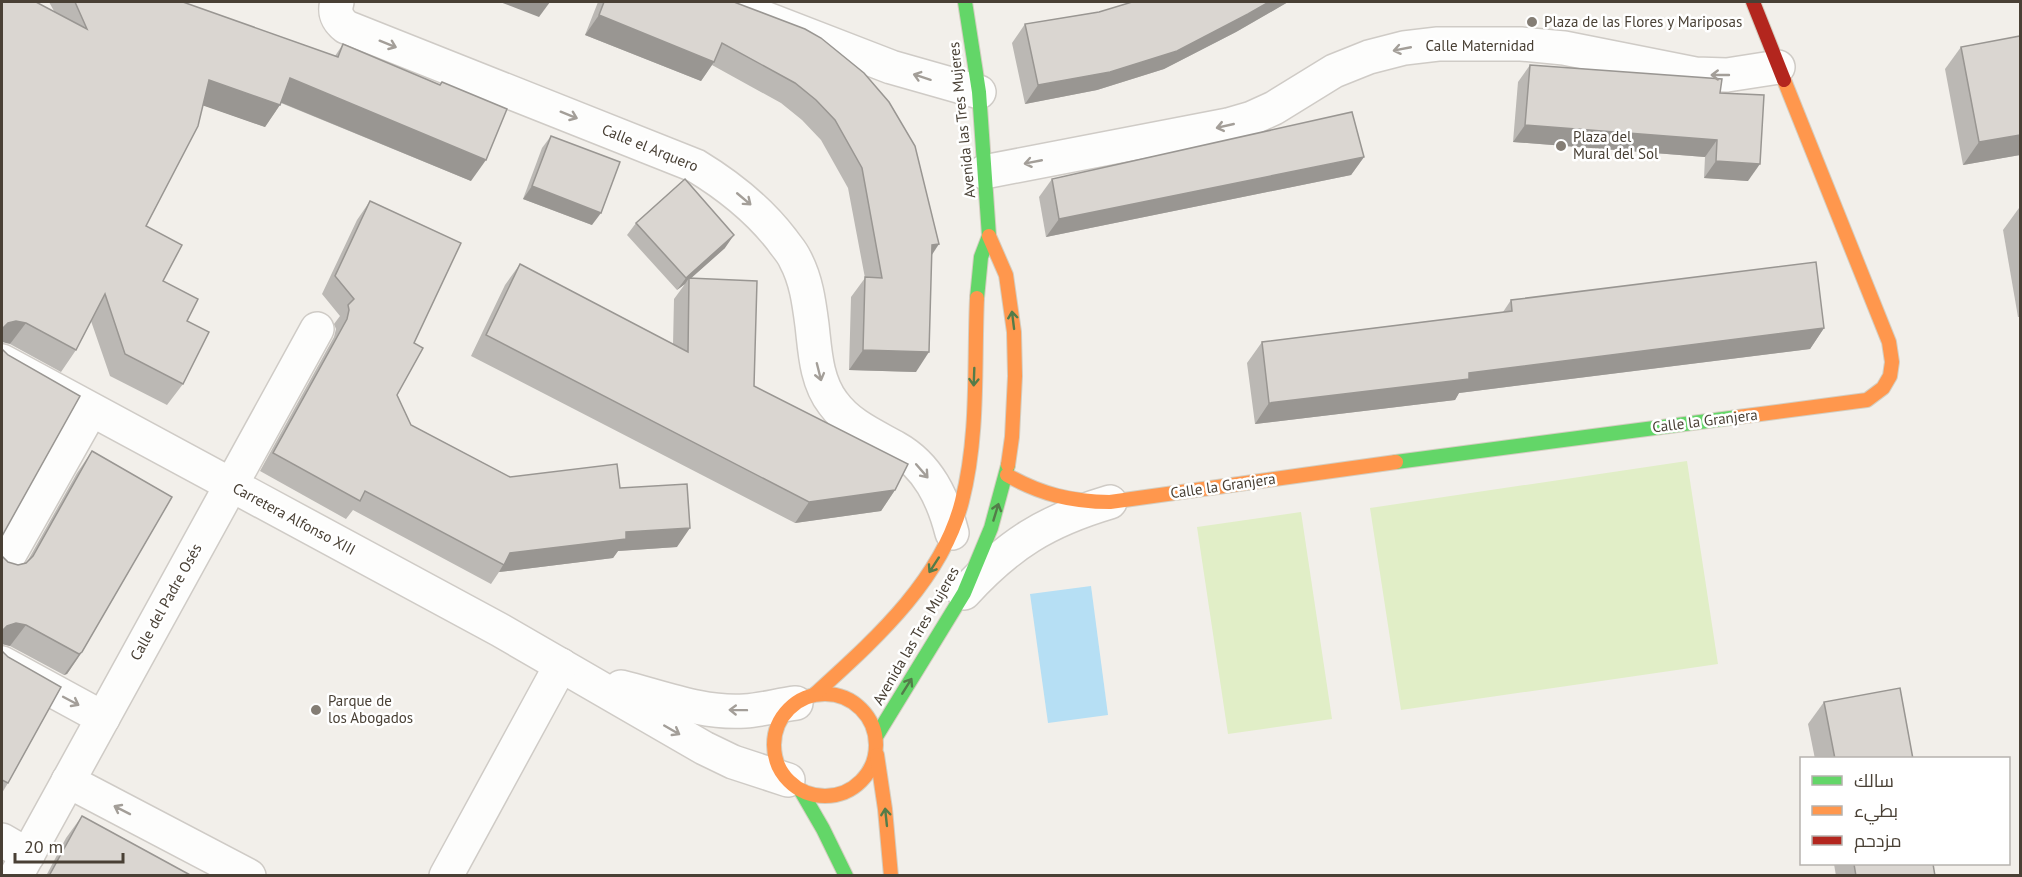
<svg xmlns="http://www.w3.org/2000/svg" width="2022" height="877" font-family="'PT Sans',Cairo,sans-serif">
	<rect width="100%" height="100%" fill="#f2efea"/>
	<g fill="#e1eec7">
		<path d="M 1687,461 L 1718,664 L 1401,710 L 1370,508 Z"/>
		<path d="M 1301,512 L 1332,719 L 1228,734 L 1197,527 Z"/>
	</g>
	<path fill="#b6dff4" d="M 1091,586 L 1108,715 L 1048,723 L 1030,594 Z"/>
	<g fill="none" stroke-linecap="round" stroke-linejoin="round">
		<g stroke="#cfcbc6" stroke-width="36">
			<g id="street">
				<path d="M 337,2 C 334,12 337,20 346,27 L 696,166 C 729,186 758,209 782,240 C 786,246 792,252 795,259 C 806,279 809,302 812,325 C 815,351 816,381 833,403 C 849,425 873,435 896,448 C 928,466 943,498 952,533"/>
				<path d="M 723,2 L 891,67 L 979,92"/>
				<path d="M 984,172 L 1228,125 L 1252,118 L 1274,108 L 1334,71 L 1369,57 L 1404,48 L 1438,44 L 1521,44 L 1564,48 L 1695,74 L 1727,75 L 1778,67"/>
				<path d="M 2,361 L 500,630 L 704,748 L 733,762 L 788,780"/>
				<path d="M 2,568 L 91,410"/>
				<path d="M 964,593 C 1009,544 1046,521 1110,502"/>
				<path d="M 2,663 L 103,718"/>
				<path d="M 621,687 C 661,697 703,714 745,711 C 762,710 779,705 796,703"/>
				<path d="M 68,781 L 249,876"/>
				<path d="M 2,840 L 28,855"/>
				<path d="M 16,876 L 317,329"/>
				<path d="M 446,876 L 561,665"/>
			</g>
		</g>
		<g stroke="#d4cec1" stroke-width="16">
			<g id="fast">
				<path d="M 965,2 L 979,92 L 989,236 L 981,257 L 977,298"/>
				<path d="M 1396,462 L 1738,417"/>
				<path d="M 877,735 L 964,593 L 991,528 L 1008,465"/>
				<path d="M 801,791 L 823,829 L 846,876"/>
			</g>
		</g>
		<g stroke="#d4cec1" stroke-width="16">
			<g id="slow">
				<path d="M 989,236 L 1006,275 L 1014,332 L 1015,376 L 1012,437 L 1008,465"/>
				<path d="M 1738,417 L 1867,400 L 1883,388 L 1890,376 L 1892,362 L 1889,342 L 1784,80"/>
				<path d="M 1007,475 C 1040,494 1072,502 1110,502 L 1396,462"/>
				<circle cx="825" cy="745" r="51"/>
				<path d="M 815,694 C 873,641 942,581 962,501 C 979,435 974,365 977,298"/>
				<path d="M 877,755 L 885,809 L 891,876"/>
			</g>
		</g>
		<g stroke="#d4cec1" stroke-width="16">
			<path id="jam" d="M 1753,2 L 1784,80"/>
		</g>
		<use href="#street" stroke="#fdfdfc" stroke-width="33"/>
		<use href="#fast" stroke="#63d668" stroke-width="14"/>
		<use href="#slow" stroke="#ff974d" stroke-width="14"/>
		<use href="#jam" stroke="#b3261e" stroke-width="14"/>
	</g>
	<g fill="#bbb8b4">
		<path d="M 49,2 L 183,2 L 335,56 L 343,44 L 440,85 L 442,82 L 471,181 L 281,103 L 265,127 L 203,105 L 146,226 L 163,281 L 187,321 L 183,384 L 167,405 L 110,376 L 91,321 L 76,350 L 61,372 L 10,344 L 54,11 Z"/>
		<path d="M 598,2 L 734,2 L 805,29 L 932,255 L 916,372 L 849,370 L 851,297 L 865,278 L 848,188 L 821,140 L 802,120 L 781,103 L 712,65 L 701,81 L 585,35 Z"/>
		<path d="M 1132,2 L 1288,2 L 1236,32 L 1164,69 L 1097,90 L 1025,104 L 1012,43 L 1025,24 L 1099,12 Z"/>
		<path d="M 1961,47 L 2020,155 L 1963,165 L 1945,69 Z"/>
		<path d="M 1530,65 L 1720,93 L 1748,181 L 1704,178 L 1705,157 L 1513,142 L 1518,82 Z"/>
		<path d="M 551,136 L 592,225 L 523,199 L 542,148 Z"/>
		<path d="M 1364,157 L 1351,175 L 1046,237 L 1039,197 L 1052,179 Z"/>
		<path d="M 370,201 L 414,343 L 397,395 L 411,425 L 510,477 L 620,488 L 677,547 L 618,551 L 613,558 L 499,572 L 491,584 L 353,510 L 346,519 L 260,471 L 334,337 L 336,329 L 334,324 L 340,316 L 322,294 L 357,220 Z"/>
		<path d="M 2019,208 L 2020,208 L 2020,317 L 2018,317 L 2003,230 Z"/>
		<path d="M 636,223 L 725,248 L 691,278 L 754,386 L 895,490 L 881,511 L 795,523 L 471,356 L 505,285 L 520,264 L 673,345 L 674,299 L 685,284 L 677,290 L 627,235 Z"/>
		<path d="M 1511,300 L 1824,328 L 1810,349 L 1459,393 L 1455,400 L 1255,424 L 1247,363 L 1262,342 L 1503,312 Z"/>
		<path d="M 92,451 L 82,652 L 67,674 L 64,675 L 10,646 L 2,644 L 2,556 L 8,562 L 18,565 L 27,562 L 77,473 Z"/>
		<path d="M 2,651 L 8,783 L 2,793 Z"/>
		<path d="M 1824,702 L 1913,759 L 1815,759 L 1808,724 Z"/>
		<path d="M 82,816 L 192,876 L 46,876 L 66,838 Z"/>
		<path d="M 1834,864 L 1933,864 L 1935,876 L 1836,876 Z"/>
	</g>
	<g fill="#999692">
		<path d="M 500,2 L 550,2 L 539,17 Z"/>
		<path d="M 1269,2 L 1288,2 L 1236,32 L 1164,69 L 1097,90 L 1025,104 L 1038,85 Z"/>
		<path d="M 599,15 L 714,62 L 701,81 L 585,35 Z"/>
		<path d="M 290,78 L 486,160 L 471,181 L 275,100 Z"/>
		<path d="M 209,80 L 280,105 L 265,127 L 193,102 Z"/>
		<path d="M 1525,125 L 1717,140 L 1705,157 L 1513,142 Z"/>
		<path d="M 2020,135 L 2020,155 L 1963,165 L 1979,142 Z"/>
		<path d="M 1364,157 L 1351,175 L 1046,237 L 1059,219 Z"/>
		<path d="M 1716,161 L 1760,164 L 1748,181 L 1704,178 Z"/>
		<path d="M 532,186 L 601,213 L 592,225 L 523,199 Z"/>
		<path d="M 734,235 L 725,248 L 689,280 L 689,278 L 685,284 L 677,290 L 686,278 Z"/>
		<path d="M 939,244 L 926,264 L 932,245 Z"/>
		<path d="M 16,321 L 26,323 L 10,344 L 2,342 L 2,329 L 8,323 Z"/>
		<path d="M 1824,328 L 1810,349 L 1459,393 L 1455,400 L 1255,424 L 1269,403 L 1469,373 Z"/>
		<path d="M 863,350 L 929,352 L 916,372 L 849,370 Z"/>
		<path d="M 895,490 L 881,511 L 795,523 L 809,502 Z"/>
		<path d="M 690,528 L 677,547 L 618,551 L 613,558 L 499,572 L 510,553 L 626,532 Z"/>
		<path d="M 16,623 L 26,625 L 10,646 L 2,644 L 2,631 L 7,626 Z"/>
		<path d="M 82,652 L 67,674 L 64,675 L 79,654 Z"/>
	</g>
	<g fill="#dad6d1" stroke="#999692" stroke-width="1.5">
		<path d="M 2,2 L 36,2 L 87,29 L 75,2 L 183,2 L 338,57 L 343,44 L 440,85 L 442,82 L 507,109 L 486,160 L 290,78 L 280,105 L 209,80 L 198,126 L 146,226 L 182,245 L 163,281 L 198,299 L 187,321 L 209,332 L 183,384 L 125,354 L 105,294 L 76,350 L 26,323 L 16,321 L 8,323 L 2,329 Z"/>
		<path d="M 604,2 L 734,2 L 805,29 L 821,38 L 864,73 L 889,102 L 915,146 L 939,244 L 932,245 L 929,352 L 863,350 L 865,277 L 882,278 L 862,168 L 835,120 L 816,100 L 795,83 L 722,43 L 714,62 L 599,15 Z"/>
		<path d="M 1132,2 L 1269,2 L 1248,14 L 1177,51 L 1110,72 L 1038,85 L 1025,24 L 1099,12 Z"/>
		<path d="M 2020,36 L 2020,135 L 1979,142 L 1961,47 Z"/>
		<path d="M 1530,65 L 1722,79 L 1720,93 L 1764,95 L 1760,164 L 1716,161 L 1717,140 L 1525,125 Z"/>
		<path d="M 1352,112 L 1364,157 L 1059,219 L 1052,179 Z"/>
		<path d="M 551,136 L 620,162 L 601,213 L 532,186 Z"/>
		<path d="M 685,179 L 734,235 L 686,278 L 636,223 Z"/>
		<path d="M 370,201 L 461,243 L 414,343 L 423,348 L 397,395 L 411,425 L 510,477 L 617,464 L 620,488 L 687,484 L 690,528 L 626,532 L 626,539 L 510,553 L 504,565 L 365,491 L 360,501 L 273,453 L 347,319 L 349,310 L 348,305 L 354,299 L 335,276 Z"/>
		<path d="M 1816,262 L 1824,328 L 1469,373 L 1469,379 L 1269,403 L 1262,342 L 1512,311 L 1511,300 Z"/>
		<path d="M 520,264 L 688,352 L 689,278 L 757,281 L 754,386 L 908,464 L 895,490 L 809,502 L 486,335 Z"/>
		<path d="M 2,349 L 8,355 L 80,396 L 2,536 Z"/>
		<path d="M 92,451 L 172,497 L 82,652 L 79,654 L 26,625 L 16,623 L 7,626 L 2,631 L 2,556 L 8,562 L 18,565 L 26,563 L 33,556 Z"/>
		<path d="M 2,651 L 8,657 L 61,687 L 8,783 L 2,780 Z"/>
		<path d="M 1900,688 L 1913,759 L 1835,759 L 1824,702 Z"/>
		<path d="M 82,816 L 192,876 L 49,876 Z"/>
		<path d="M 1854,864 L 1933,864 L 1935,876 L 1856,876 Z"/>
	</g>
	<defs><path id="oneway-shaft" d="M-6 0H5M1.5-3L5.5 0L1.5 3" fill="none" stroke-width="1.6" stroke-linecap="round" stroke-linejoin="round" transform="scale(1.5)"/></defs>
	<g stroke="#a39e98">
		<use href="#oneway-shaft" transform="translate(388 44) rotate(22)"/>
		<use href="#oneway-shaft" transform="translate(1402 49) rotate(169)"/>
		<use href="#oneway-shaft" transform="translate(1720 75) rotate(180)"/>
		<use href="#oneway-shaft" transform="translate(922 77) rotate(-162)"/>
		<use href="#oneway-shaft" transform="translate(569 115) rotate(22)"/>
		<use href="#oneway-shaft" transform="translate(1225 126) rotate(167)"/>
		<use href="#oneway-shaft" transform="translate(1033 162) rotate(169)"/>
		<use href="#oneway-shaft" transform="translate(744 199) rotate(40)"/>
		<use href="#oneway-shaft" transform="translate(819 372) rotate(76)"/>
		<use href="#oneway-shaft" transform="translate(922 471) rotate(49)"/>
		<use href="#oneway-shaft" transform="translate(71 701) rotate(28)"/>
		<use href="#oneway-shaft" transform="translate(738 710) rotate(-179)"/>
		<use href="#oneway-shaft" transform="translate(672 730) rotate(30)"/>
		<use href="#oneway-shaft" transform="translate(122 810) rotate(-153)"/>
	</g>
	<g stroke="#537c49">
		<use href="#oneway-shaft" transform="translate(1013 320) rotate(-97)"/>
		<use href="#oneway-shaft" transform="translate(974 377) rotate(92)"/>
		<use href="#oneway-shaft" transform="translate(996 512) rotate(-73)"/>
		<use href="#oneway-shaft" transform="translate(934 565) rotate(123)"/>
		<use href="#oneway-shaft" transform="translate(907 686) rotate(-58)"/>
		<use href="#oneway-shaft" transform="translate(886 817) rotate(-96)"/>
	</g>
	<g fill="#847d74" stroke="#fff" stroke-width="2">
		<circle cx="1532" cy="22" r="6"/>
		<circle cx="1561" cy="146" r="6"/>
		<circle cx="316" cy="710" r="6"/>
	</g>
	<g text-anchor="middle" stroke-width="5" stroke-linejoin="round" paint-order="stroke">
		<g font-size="15" fill="#494035" stroke="#fff" text-anchor="start">
			<text x="1544" y="27">Plaza de las Flores y Mariposas</text>
			<text x="1573" y="142">Plaza del<tspan x="1573" dy="17">Mural del Sol</tspan></text>
			<text x="328" y="706">Parque de<tspan x="328" dy="17">los Abogados</tspan></text>
		</g>
		<g font-size="15" fill="#494035" stroke="#fff">
			<text x="1480" y="51">Calle Maternidad</text>
			<text transform="translate(962 120) rotate(-96)" y="5">Avenida las Tres Mujeres</text>
			<text transform="translate(650 148) rotate(22)" y="5">Calle el Arquero</text>
			<text transform="translate(1705 421) rotate(-7)" y="5">Calle la Granjera</text>
			<text transform="translate(1223 486) rotate(-8)" y="5">Calle la Granjera</text>
			<text transform="translate(294 519) rotate(28)" y="5">Carretera Alfonso XIII</text>
			<text transform="translate(166 602) rotate(-61)" y="5">Calle del Padre Osés</text>
			<text transform="translate(916 636) rotate(-60)" y="5">Avenida las Tres Mujeres</text>
		</g>
	</g>
	<rect width="2022" height="877" fill="none" stroke="#494035" stroke-width="6"/>
	<rect x="1800" y="757" width="210" height="108" fill="#ffffff" stroke="#b6b3ae" stroke-width="1.5"/>
	<rect x="1812" y="776" width="30" height="9" fill="#63d668" stroke="#b6b3ae" stroke-width="1.5"/>
	<text x="1854" y="787" font-size="18" fill="#494035">سالك</text>
	<rect x="1812" y="806" width="30" height="9" fill="#ff974d" stroke="#b6b3ae" stroke-width="1.5"/>
	<text x="1854" y="817" font-size="18" fill="#494035">بطيء</text>
	<rect x="1812" y="836" width="30" height="9" fill="#b3261e" stroke="#b6b3ae" stroke-width="1.5"/>
	<text x="1854" y="847" font-size="18" fill="#494035">مزدحم</text>
	<path d="M15 853v9h108v-9" fill="none" stroke="#494035" stroke-width="3"/>
	<text x="24" y="853" font-size="18" fill="#494035" stroke="#ffffff" stroke-width="4.5" paint-order="stroke">20 m</text>
</svg>
